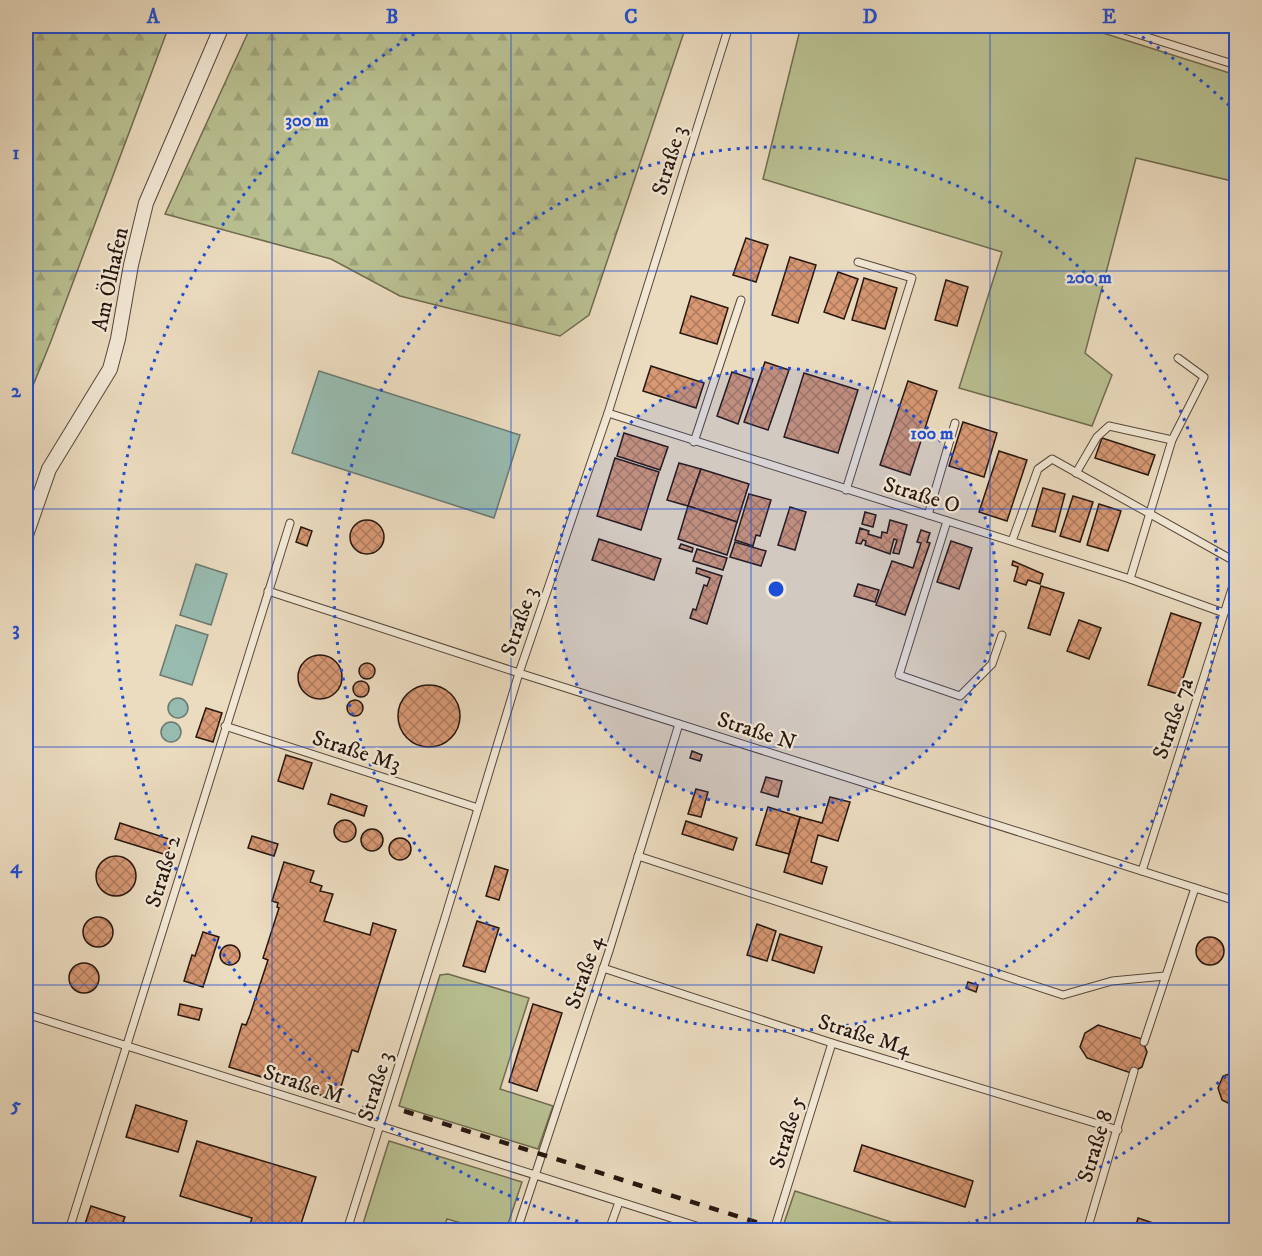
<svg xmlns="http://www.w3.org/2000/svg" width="1262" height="1256" font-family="'IM FELL DW Pica',serif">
	<defs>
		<pattern id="forest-firs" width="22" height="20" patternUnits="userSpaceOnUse" patternTransform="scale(1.5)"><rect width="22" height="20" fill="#b9c091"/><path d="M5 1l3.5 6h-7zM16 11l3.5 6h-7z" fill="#9fa47c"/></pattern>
		<pattern id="building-cross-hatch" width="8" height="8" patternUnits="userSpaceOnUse" patternTransform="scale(1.5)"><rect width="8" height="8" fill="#d79873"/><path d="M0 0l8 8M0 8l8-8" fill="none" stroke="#ae7b5d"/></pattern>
	</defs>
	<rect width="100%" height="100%" fill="#ebdbbf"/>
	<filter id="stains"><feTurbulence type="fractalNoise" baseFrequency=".00333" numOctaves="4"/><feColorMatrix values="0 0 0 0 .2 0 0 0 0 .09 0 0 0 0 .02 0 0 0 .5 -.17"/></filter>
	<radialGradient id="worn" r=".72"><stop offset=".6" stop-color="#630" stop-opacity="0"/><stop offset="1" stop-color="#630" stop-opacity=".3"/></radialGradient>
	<g fill="#b9c091" stroke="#706b50" stroke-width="1.5">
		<path d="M 801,26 L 1081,26 L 1236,75 L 1236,182 L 1136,158 L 1085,353 L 1112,375 L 1092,426 L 959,388 L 1002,252 L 763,179 Z"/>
		<path d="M 448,974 L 529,998 L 500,1089 L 553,1106 L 538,1149 L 399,1106 L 440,975 Z"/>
		<path d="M 389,1141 L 522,1182 L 506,1230 L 485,1230 L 447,1219 L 443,1230 L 361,1230 Z"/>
		<path d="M 795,1191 L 891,1222 L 968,1223 L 992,1230 L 788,1230 L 782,1229 Z"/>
	</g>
	<g fill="url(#forest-firs)" stroke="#706b50" stroke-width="1.5">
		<path d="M 26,26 L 169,26 L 51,341 L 26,403 Z"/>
		<path d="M 251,26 L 686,26 L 589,315 L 560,336 L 400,296 L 331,259 L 165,214 Z"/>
	</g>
	<g fill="#98bbb0" stroke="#6a7970" stroke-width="1.5">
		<path d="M 319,371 L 520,435 L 494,518 L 292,453 Z"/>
		<path d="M 196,564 L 227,574 L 211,625 L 180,615 Z"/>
		<path d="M 176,625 L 208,635 L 192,685 L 160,675 Z"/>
		<circle cx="178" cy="708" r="10"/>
		<circle cx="171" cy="732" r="10"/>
	</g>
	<g fill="url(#building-cross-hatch)" stroke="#26160f" stroke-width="1.5">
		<path d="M 746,238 L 768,245 L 756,282 L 733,275 Z"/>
		<path d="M 790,257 L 816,265 L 798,323 L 772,315 Z"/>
		<path d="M 838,272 L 858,279 L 844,319 L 824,312 Z"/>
		<path d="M 864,278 L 897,288 L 885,329 L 852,320 Z"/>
		<path d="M 946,280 L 968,287 L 957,326 L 935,320 Z"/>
		<path d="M 691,296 L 728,308 L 717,344 L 680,333 Z"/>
		<path d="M 765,362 L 789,370 L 768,430 L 744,422 Z"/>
		<path d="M 651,366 L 704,383 L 696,408 L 643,391 Z"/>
		<path d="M 732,372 L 753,379 L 738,424 L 717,416 Z"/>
		<path d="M 804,373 L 858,390 L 838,453 L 784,437 Z"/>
		<path d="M 908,381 L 937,391 L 910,475 L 880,465 Z"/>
		<path d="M 963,422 L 997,433 L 984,477 L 949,466 Z"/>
		<path d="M 624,433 L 668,447 L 660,470 L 617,456 Z"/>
		<path d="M 1102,438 L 1155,455 L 1148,475 L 1095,458 Z"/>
		<path d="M 999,451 L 1027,460 L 1007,521 L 979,512 Z"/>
		<path d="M 615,458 L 659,472 L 641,530 L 597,516 Z"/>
		<path d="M 679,463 L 701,469 L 688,506 L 667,500 Z"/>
		<path d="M 701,469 L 749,484 L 737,522 L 688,506 Z"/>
		<path d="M 1043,488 L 1065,494 L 1055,532 L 1032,526 Z"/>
		<path d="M 749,494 L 771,500 L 760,536 L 756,535 L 753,546 L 735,540 Z"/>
		<path d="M 1073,496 L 1093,502 L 1080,542 L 1060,536 Z"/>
		<path d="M 1099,504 L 1121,511 L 1108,551 L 1087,545 Z"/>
		<path d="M 688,506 L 737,522 L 727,555 L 678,539 Z"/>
		<path d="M 790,507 L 806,512 L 795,550 L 778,545 Z"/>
		<path d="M 865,512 L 876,515 L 873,527 L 862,524 Z"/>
		<path d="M 890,520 L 907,525 L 899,554 L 893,553 L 897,540 L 894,539 L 890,554 L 865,545 L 866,541 L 863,540 L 861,544 L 856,543 L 860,528 L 869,531 L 868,534 L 881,538 L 882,532 L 887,533 Z"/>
		<circle cx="367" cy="537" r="17"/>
		<path d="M 301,527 L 312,531 L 307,546 L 296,542 Z"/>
		<path d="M 921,530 L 930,533 L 927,542 L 930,543 L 905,615 L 876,605 L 892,561 L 913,568 L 921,543 L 917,542 Z"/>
		<path d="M 599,539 L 661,559 L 654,580 L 592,560 Z"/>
		<path d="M 951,541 L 972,548 L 959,589 L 937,582 Z"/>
		<path d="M 735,542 L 766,551 L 761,566 L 730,557 Z"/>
		<path d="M 681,544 L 693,548 L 692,552 L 679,548 Z"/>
		<path d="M 697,549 L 727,558 L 723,570 L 693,561 Z"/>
		<path d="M 1013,561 L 1043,574 L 1040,584 L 1028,580 L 1026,585 L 1014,581 L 1018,567 L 1012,565 Z"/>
		<path d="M 697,568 L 722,576 L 707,624 L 690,618 L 693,609 L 696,610 L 704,585 L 707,586 L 710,578 L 696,573 Z"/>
		<path d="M 858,584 L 879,590 L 875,602 L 854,596 Z"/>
		<path d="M 1041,586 L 1064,593 L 1050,635 L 1028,628 Z"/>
		<path d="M 1171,613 L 1201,623 L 1178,694 L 1148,685 Z"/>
		<path d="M 1079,620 L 1101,628 L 1089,659 L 1067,651 Z"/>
		<circle cx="320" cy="677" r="22"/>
		<circle cx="367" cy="671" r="8"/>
		<circle cx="361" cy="689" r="8"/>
		<circle cx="429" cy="716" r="31"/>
		<circle cx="355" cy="708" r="8"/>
		<path d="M 206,708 L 222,713 L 213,742 L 196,737 Z"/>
		<path d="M 692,751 L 702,755 L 700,761 L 690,758 Z"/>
		<path d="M 286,755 L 312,763 L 303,789 L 278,781 Z"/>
		<path d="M 766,777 L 782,781 L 778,797 L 761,792 Z"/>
		<path d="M 696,789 L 708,792 L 701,817 L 688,814 Z"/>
		<path d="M 331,794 L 367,806 L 364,816 L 328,804 Z"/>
		<path d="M 830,797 L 850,802 L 838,841 L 818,835 L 811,862 L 827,867 L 822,884 L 784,872 L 800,817 L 822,823 Z"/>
		<path d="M 768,807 L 800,817 L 789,854 L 756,845 Z"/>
		<circle cx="345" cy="831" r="11"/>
		<path d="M 686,821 L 737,838 L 733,850 L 682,834 Z"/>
		<path d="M 120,823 L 172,840 L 167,855 L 115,839 Z"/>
		<circle cx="372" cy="840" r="11"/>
		<path d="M 252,836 L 278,844 L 274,856 L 248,848 Z"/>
		<circle cx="400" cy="849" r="11"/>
		<circle cx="116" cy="876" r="20"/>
		<path d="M 284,862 L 314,871 L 310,882 L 322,886 L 320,891 L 333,894 L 324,921 L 370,935 L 373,923 L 396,930 L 358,1052 L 352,1050 L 337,1100 L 229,1067 L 242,1024 L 246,1025 L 250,1015 L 268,960 L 263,958 L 279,908 L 277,907 L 278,903 L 272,901 Z"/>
		<path d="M 495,866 L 508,870 L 499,900 L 486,896 Z"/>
		<circle cx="98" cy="932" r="15"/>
		<path d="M 477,921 L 499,928 L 485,972 L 463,966 Z"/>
		<path d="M 757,924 L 776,931 L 767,961 L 747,955 Z"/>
		<path d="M 203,932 L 219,937 L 203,987 L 184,981 L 192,955 L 195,956 Z"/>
		<path d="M 780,934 L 822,947 L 814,973 L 772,960 Z"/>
		<circle cx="1210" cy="951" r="14"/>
		<circle cx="230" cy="955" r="10"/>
		<circle cx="84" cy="978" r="15"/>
		<path d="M 968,982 L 978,985 L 976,992 L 966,988 Z"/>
		<path d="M 180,1004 L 202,1009 L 199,1020 L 178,1015 Z"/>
		<path d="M 533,1004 L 562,1013 L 537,1091 L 509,1082 Z"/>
		<path d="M 1098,1025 L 1142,1039 L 1147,1052 L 1142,1067 L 1131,1073 L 1087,1058 L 1080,1047 L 1085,1033 Z"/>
		<path d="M 1235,1072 L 1236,1106 L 1234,1106 L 1222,1100 L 1218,1088 L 1223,1076 Z"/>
		<path d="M 26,1086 L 32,1088 L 26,1110 Z"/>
		<path d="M 136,1105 L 187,1121 L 178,1152 L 126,1137 Z"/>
		<path d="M 197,1141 L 316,1177 L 299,1230 L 284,1230 L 285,1229 L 265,1223 L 263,1230 L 261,1230 L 249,1227 L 252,1218 L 180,1196 Z"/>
		<path d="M 862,1145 L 973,1181 L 965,1207 L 854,1171 Z"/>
		<path d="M 91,1206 L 125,1217 L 123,1222 L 150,1230 L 83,1230 Z"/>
		<path d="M 1138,1218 L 1153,1223 L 1151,1230 L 1135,1229 Z"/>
	</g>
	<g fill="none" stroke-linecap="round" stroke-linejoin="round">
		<g stroke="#57473b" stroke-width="9">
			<g id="service">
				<path d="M 1112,26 L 1236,65"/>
				<path d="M 608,413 L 1130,579 L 1224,613"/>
				<path d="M 694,442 L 741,300"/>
				<path d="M 1076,473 L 1097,437 L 1109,426 L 1172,440"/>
				<path d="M 846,490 L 912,278 L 858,262"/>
				<path d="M 928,515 L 955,423"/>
				<path d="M 947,521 L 899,675 L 960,696 L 992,664 L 1002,635"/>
				<path d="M 1012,541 L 1038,469 L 1052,459 L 1236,562"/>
				<path d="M 1130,579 L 1172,440 L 1204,377 L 1178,358"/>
				<path d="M 268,591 L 519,673 L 1236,901"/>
				<path d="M 225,726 L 478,808"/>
				<path d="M 638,856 L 1063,995 L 1112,981 L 1165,976"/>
				<path d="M 1142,871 L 1236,576"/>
				<path d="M 603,968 L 832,1043 L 1118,1130"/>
				<path d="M 26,1014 L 709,1230"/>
				<path d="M 1144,1042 L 1195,888"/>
				<path d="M 69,1230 L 290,523"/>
				<path d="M 347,1230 L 444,921 L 519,673 L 608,413 L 729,26"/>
				<path d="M 517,1230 L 609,951 L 679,724"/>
				<path d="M 609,1230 L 619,1202"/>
				<path d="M 774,1230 L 832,1043"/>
				<path d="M 1087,1230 L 1134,1071"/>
			</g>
		</g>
		<g stroke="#57473b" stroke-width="16">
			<path id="minor" d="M 26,535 L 49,469 L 110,369 L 118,339 L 131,265 L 146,203 L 222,26"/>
		</g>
		<use href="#service" stroke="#f2e8d5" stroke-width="7"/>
		<use href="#minor" stroke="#f2e8d5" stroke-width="14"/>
		<path stroke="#26160f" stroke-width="4.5" stroke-dasharray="10 10" stroke-linecap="butt" d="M 404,1111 L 781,1230"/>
	</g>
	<path fill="none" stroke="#1d4ed8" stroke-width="1.5" stroke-opacity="0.55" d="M 272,26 L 272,1230M 511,26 L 511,1230M 751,26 L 751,1230M 990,26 L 990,1230M 26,271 L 1236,271M 26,509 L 1236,509M 26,747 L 1236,747M 26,985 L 1236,985"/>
	<circle cx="776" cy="589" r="221" fill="#1d4ed8" fill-opacity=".12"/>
	<g fill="none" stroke="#1d4ed8" stroke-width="3" stroke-dasharray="3 6">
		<circle cx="776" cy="589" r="221"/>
		<circle cx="776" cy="589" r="442"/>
		<path d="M1232 1070A663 663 0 0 1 948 1229M604 1229A663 663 0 0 1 425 27M1127 27A663 663 0 0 1 1232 108"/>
	</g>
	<g text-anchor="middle" stroke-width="4.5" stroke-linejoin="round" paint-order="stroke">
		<g font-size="22" fill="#26160f" stroke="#f2e8d5">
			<text transform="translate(668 160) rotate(-73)" y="8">Straße 3</text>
			<text transform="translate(109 279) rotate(-78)" y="8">Am Ölhafen</text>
			<text transform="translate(922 494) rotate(17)" y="8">Straße O</text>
			<text transform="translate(518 621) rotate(-71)" y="8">Straße 3</text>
			<text transform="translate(1172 718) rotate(-71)" y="8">Straße 7a</text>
			<text transform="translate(757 730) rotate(18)" y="8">Straße N</text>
			<text transform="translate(357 750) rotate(18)" y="8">Straße M3</text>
			<text transform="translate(162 871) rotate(-73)" y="8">Straße 2</text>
			<text transform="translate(583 972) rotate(-71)" y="8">Straße 4</text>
			<text transform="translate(865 1034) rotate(17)" y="8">Straße M4</text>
			<text transform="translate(304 1083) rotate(18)" y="8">Straße M</text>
			<text transform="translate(374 1086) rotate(-73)" y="8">Straße 3</text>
			<text transform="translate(786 1132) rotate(-73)" y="8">Straße 5</text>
			<text transform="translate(1094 1146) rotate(-73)" y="8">Straße 8</text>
		</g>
	</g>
	<circle cx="776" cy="589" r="9" fill="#1d4ed8" stroke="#f2e8d5" stroke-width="3"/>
	<g font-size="18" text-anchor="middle" font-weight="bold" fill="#1d4ed8" stroke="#f2e8d5" stroke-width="4.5" stroke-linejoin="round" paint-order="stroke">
		<text x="307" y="126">300 m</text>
		<text x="1089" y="283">200 m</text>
		<text x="932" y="439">100 m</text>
	</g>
	<rect width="1262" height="1256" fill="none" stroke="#ebdbbf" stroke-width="66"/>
	<rect x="33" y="33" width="1196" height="1190" fill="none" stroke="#1d4ed8" stroke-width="2"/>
	<g font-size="20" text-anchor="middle" font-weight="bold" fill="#1d4ed8">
		<text x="153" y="23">A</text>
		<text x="392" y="23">B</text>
		<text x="631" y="23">C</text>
		<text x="870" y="23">D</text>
		<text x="1109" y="23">E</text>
		<text x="16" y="159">1</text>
		<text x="16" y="397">2</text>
		<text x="16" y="635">3</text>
		<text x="16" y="873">4</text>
		<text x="16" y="1111">5</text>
	</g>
	<rect width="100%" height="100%" filter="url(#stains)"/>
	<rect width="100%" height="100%" fill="url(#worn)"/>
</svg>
